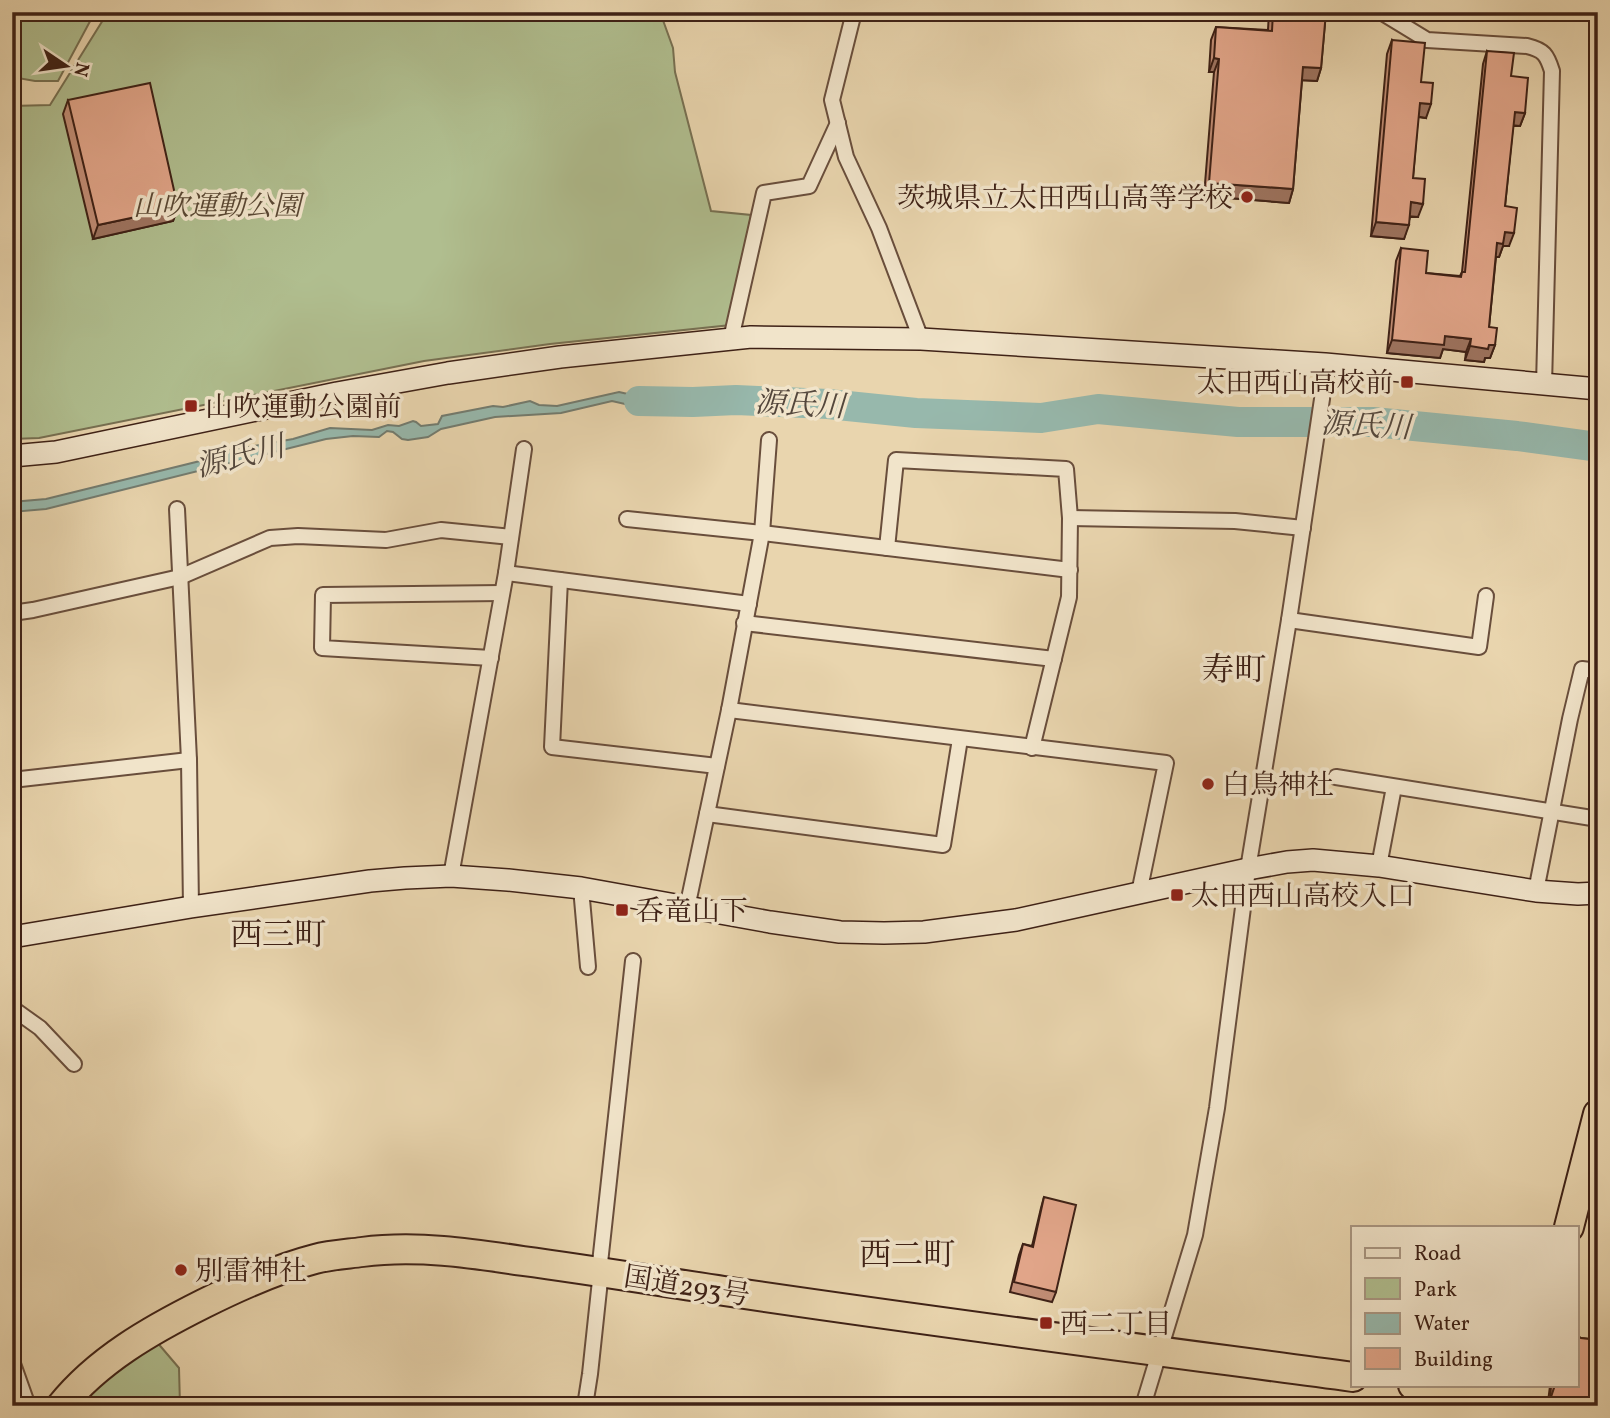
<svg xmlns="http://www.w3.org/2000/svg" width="1610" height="1418" font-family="Vollkorn,'Noto Serif JP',serif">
	<rect width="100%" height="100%" fill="#e9d5ae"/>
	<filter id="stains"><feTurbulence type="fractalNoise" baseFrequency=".00286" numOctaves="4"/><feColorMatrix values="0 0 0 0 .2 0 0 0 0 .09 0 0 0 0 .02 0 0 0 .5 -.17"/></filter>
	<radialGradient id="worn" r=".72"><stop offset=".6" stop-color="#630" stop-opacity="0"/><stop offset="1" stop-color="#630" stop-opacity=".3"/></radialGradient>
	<g fill="#b0be8f" stroke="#777052" stroke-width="2">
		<path d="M 12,12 L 95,12 L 58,81 L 35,81 L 12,77 Z"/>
		<path d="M 108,12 L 660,12 L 673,48 L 675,72 L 711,211 L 751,215 L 731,325 L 550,344 L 424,361 L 39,438 L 12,439 L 12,106 L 50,105 Z"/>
		<path d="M 156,1341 L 179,1368 L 180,1406 L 85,1406 L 85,1396 Z"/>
	</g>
	<path fill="#97b8ac" stroke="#737c70" stroke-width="2" d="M 619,392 L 654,400 L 680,394 L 680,407 L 675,404 L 664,404 L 651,410 L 612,401 L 561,413 L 495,417 L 441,429 L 428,437 L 408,440 L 402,439 L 393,432 L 387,431 L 379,437 L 353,436 L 326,439 L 46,509 L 12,512 L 12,502 L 46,499 L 200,461 L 216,453 L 293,439 L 330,428 L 372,430 L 388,425 L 399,426 L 413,421 L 416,422 L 421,426 L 438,424 L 442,416 L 493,406 L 503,407 L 530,401 L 539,405 L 557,406 Z"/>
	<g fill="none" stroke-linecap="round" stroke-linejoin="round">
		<path stroke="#97b8ac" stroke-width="30" d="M 639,401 L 693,402 L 736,400 L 828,404 L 916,413 L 1041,418 L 1098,409 L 1238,422 L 1373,422 L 1517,436 L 1598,447"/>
		<g stroke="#694e3c" stroke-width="18">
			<g id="street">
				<path d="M 854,12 L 832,100 L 846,157 L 879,228 L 921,339"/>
				<path d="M 1381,12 L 1427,40 L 1527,46 C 1544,50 1547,55 1552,71 L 1544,385"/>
				<path d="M 731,339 L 764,193 L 809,186 L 838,123"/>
				<path d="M 177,509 L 189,760 L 191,907"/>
				<path d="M 1070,518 L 1235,521 L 1303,528"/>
				<path d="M 627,519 L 762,533 L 1070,570"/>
				<path d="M 887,548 L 896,460 L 1066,469 L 1070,518 L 1069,597 L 1032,748"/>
				<path d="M 506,573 L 749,604"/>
				<path d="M 560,580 L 552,747 L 717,766"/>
				<path d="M 12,613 L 33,610 L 180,577 L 270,538 L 298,536 L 386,540 L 441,530 L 511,537"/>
				<path d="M 1289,620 L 1479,647 L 1486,596"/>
				<path d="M 744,623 L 1054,659"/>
				<path d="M 491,658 L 322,648 L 323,595 L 502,593"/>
				<path d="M 729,710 L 1166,763 L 1139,893"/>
				<path d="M 1336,777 L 1598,819"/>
				<path d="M 12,780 L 189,760"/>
				<path d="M 707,814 L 943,845 L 960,739"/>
				<path d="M 1379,866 L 1394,787"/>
				<path d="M 451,876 L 506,573 L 524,449"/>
				<path d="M 581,888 L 588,967"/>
				<path d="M 1536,891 L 1570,719 L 1582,669 L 1598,671"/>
				<path d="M 687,908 L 729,710 L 762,533 L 769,440"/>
				<path d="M 12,1008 L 40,1028 L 74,1064"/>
				<path d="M 12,1361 L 28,1406"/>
				<path d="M 585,1406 L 590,1374 L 601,1271 L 600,1263 L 633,961"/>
				<path d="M 1143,1406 L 1195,1235 L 1217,1108 L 1248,869 L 1289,620 L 1322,399 L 1325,364"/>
			</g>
		</g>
		<g stroke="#3e2116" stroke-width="24">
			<g id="secondary">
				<path d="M 12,456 L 56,452 L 337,393 L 448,373 L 560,357 L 751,337 L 921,339 L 1325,364 L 1598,389"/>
				<path d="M 12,937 L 191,907 L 370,881 L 405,878 L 451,876 L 508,880 L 581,888 L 770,922 L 840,932 L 884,933 L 924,932 L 1016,920 L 1248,869 L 1287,862 L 1313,860 L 1379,866 L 1536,891 L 1578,894 L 1598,893"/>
			</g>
		</g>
		<g stroke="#3e2116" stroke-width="32">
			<g id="highway">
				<path d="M 1569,1227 L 1598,1114"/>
				<path d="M 1413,1385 L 1533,1401 L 1535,1385"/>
				<path d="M 61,1406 C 98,1360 151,1330 203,1304 C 239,1286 276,1269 315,1259 C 330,1255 347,1254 362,1252 C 416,1245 470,1253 523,1261 C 590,1270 657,1281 724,1291 C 933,1322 1143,1349 1353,1377"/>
			</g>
		</g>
		<use href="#street" stroke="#f1e4ca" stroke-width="14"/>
		<use href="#secondary" stroke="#f1e4ca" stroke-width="21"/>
		<use href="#highway" stroke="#e9d5ae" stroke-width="28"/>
	</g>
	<g fill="#c28e76" stroke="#3e2116" stroke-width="2">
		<path d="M 1269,12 L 1326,12 L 1321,68 L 1317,81 L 1302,80 L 1293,189 L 1289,203 L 1204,196 L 1214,72 L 1209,72 L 1211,40 L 1216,27 L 1268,30 Z"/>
		<path d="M 1392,40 L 1421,82 L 1426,118 L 1418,117 L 1413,178 L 1418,217 L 1410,217 L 1404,239 L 1371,236 L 1387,54 Z"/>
		<path d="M 1487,51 L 1511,76 L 1525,113 L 1520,126 L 1513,126 L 1505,206 L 1509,246 L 1503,246 L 1499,257 L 1496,257 L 1489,327 L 1495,345 L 1490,358 L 1485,358 L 1484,362 L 1465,360 L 1466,352 L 1443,349 L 1440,358 L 1387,353 L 1396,261 L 1401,248 L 1426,273 L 1460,276 L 1462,272 L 1483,64 Z"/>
		<path d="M 68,100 L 178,208 L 173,221 L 93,239 L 63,114 Z"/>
		<path d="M 1044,1197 L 1056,1292 L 1052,1302 L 1010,1292 L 1019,1255 L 1023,1244 L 1032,1246 L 1041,1208 Z"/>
		<path d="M 1581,1338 L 1598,1340 L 1598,1406 L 1548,1406 L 1550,1401 L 1551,1385 L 1577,1385 Z"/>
	</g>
	<g fill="#9e7460" stroke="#3e2116" stroke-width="2">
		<path d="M 1214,58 L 1219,59 L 1214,72 L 1209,72 Z"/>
		<path d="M 1303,67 L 1321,68 L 1317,81 L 1298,80 Z"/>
		<path d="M 1420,103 L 1431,104 L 1426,118 L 1415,116 Z"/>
		<path d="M 1515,112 L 1525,113 L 1520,126 L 1510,125 Z"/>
		<path d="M 1209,183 L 1293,189 L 1289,203 L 1204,196 Z"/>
		<path d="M 1411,202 L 1423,204 L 1418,217 L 1406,216 Z"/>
		<path d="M 178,208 L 173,221 L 93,239 L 98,225 Z"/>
		<path d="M 1376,222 L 1409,225 L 1404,239 L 1371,236 Z"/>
		<path d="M 1505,232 L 1514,233 L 1509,246 L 1503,246 L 1499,257 L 1492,257 L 1497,243 Z"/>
		<path d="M 1445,336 L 1471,339 L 1466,352 L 1443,349 L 1440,358 L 1387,353 L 1392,340 Z"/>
		<path d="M 1489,345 L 1495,345 L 1490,358 L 1485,358 L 1484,362 L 1465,360 L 1470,346 Z"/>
	</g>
	<g fill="#e1a589" stroke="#3e2116" stroke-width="2">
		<path d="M 1273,12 L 1326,12 L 1321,68 L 1303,67 L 1293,189 L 1209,183 L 1219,59 L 1214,58 L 1216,27 L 1272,31 Z"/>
		<path d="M 1392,40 L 1425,43 L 1421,82 L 1433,83 L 1431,104 L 1420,103 L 1413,178 L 1425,179 L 1423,204 L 1411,202 L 1409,225 L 1376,222 Z"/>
		<path d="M 1487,51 L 1514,53 L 1511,76 L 1528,78 L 1525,113 L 1515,112 L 1505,206 L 1517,208 L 1514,233 L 1505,232 L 1503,244 L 1497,243 L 1489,327 L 1497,328 L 1495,345 L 1489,345 L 1488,349 L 1470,346 L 1471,339 L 1445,336 L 1444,345 L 1392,340 L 1401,248 L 1428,251 L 1426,273 L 1461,277 L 1462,272 L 1465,272 Z"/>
		<path d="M 150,83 L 178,208 L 98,225 L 68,100 Z"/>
		<path d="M 1044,1197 L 1076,1205 L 1056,1292 L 1014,1282 L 1023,1244 L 1033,1247 Z"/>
		<path d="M 1577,1335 L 1581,1338 L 1598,1340 L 1598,1404 L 1551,1397 L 1555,1385 L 1577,1385 Z"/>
	</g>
	<g fill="#8f2418" stroke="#f1e4ca" stroke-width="2.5">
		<circle cx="1247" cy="197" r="7"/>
		<rect x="1400" y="375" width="14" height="14" rx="3.5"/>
		<rect x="184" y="399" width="14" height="14" rx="3.5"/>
		<circle cx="1208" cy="784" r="7"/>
		<rect x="1170" y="888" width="14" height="14" rx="3.5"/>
		<rect x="615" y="903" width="14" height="14" rx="3.5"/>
		<circle cx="181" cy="1270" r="7"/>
		<rect x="1039" y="1316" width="14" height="14" rx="3.5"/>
	</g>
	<g text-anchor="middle" stroke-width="7" stroke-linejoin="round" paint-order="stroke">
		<g font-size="28" fill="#3e2116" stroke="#f1e4ca" text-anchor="start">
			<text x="1233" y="207" text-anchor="end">茨城県立太田西山高等学校</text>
			<text x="1393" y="392" text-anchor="end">太田西山高校前</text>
			<text x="205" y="416">山吹運動公園前</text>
			<text x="1222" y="794">白鳥神社</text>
			<text x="1191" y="905">太田西山高校入口</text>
			<text x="636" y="920">呑竜山下</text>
			<text x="195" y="1280">別雷神社</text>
			<text x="1060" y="1333">西二丁目</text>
		</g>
		<g font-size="28" font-style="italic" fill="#5a4834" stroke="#f1e4ca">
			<text x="217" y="215">山吹運動公園</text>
		</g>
		<g font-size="28" fill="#3e2116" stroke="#f1e4ca">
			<text transform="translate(687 1285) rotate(9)" y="10">国道293号</text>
		</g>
		<g font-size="30" font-style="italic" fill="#54473c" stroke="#f1e4ca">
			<text transform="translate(800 404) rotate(3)" y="10">源氏川</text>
			<text transform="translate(1366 425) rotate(3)" y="10">源氏川</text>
			<text transform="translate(240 456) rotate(-14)" y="10">源氏川</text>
		</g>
		<g font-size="32" fill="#3e2116" stroke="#f1e4ca">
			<text x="1234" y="680">寿町</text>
			<text x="278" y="945">西三町</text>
			<text x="907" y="1265">西二町</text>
		</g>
	</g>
	<rect width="1610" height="1418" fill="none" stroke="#e9d5ae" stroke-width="42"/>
	<rect x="14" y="14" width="1582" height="1390" fill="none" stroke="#3e2116" stroke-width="3.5"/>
	<rect x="21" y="21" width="1568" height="1376" fill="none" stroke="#3e2116" stroke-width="2"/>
	<rect x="1351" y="1226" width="228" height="161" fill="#f1e4ca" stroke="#a99682" stroke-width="2"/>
	<rect x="1365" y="1248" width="35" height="10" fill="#f1e4ca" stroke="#a99682" stroke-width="2"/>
	<text x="1414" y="1260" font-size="21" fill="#3e2116">Road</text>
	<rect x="1365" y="1278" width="35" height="21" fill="#b0be8f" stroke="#a99682" stroke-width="2"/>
	<text x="1414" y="1296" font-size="21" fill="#3e2116">Park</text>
	<rect x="1365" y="1313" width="35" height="21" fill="#97b8ac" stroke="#a99682" stroke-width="2"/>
	<text x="1414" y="1330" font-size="21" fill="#3e2116">Water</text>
	<rect x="1365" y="1348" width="35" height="21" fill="#e1a589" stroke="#a99682" stroke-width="2"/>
	<text x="1414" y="1366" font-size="21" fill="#3e2116">Building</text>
	<g transform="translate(66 66) rotate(103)" stroke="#f1e4ca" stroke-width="5" paint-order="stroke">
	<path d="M0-5L12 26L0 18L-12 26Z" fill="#3e2116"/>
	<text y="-10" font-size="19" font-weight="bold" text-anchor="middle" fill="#3e2116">N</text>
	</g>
	<rect width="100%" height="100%" filter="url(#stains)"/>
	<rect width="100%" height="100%" fill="url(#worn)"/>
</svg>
